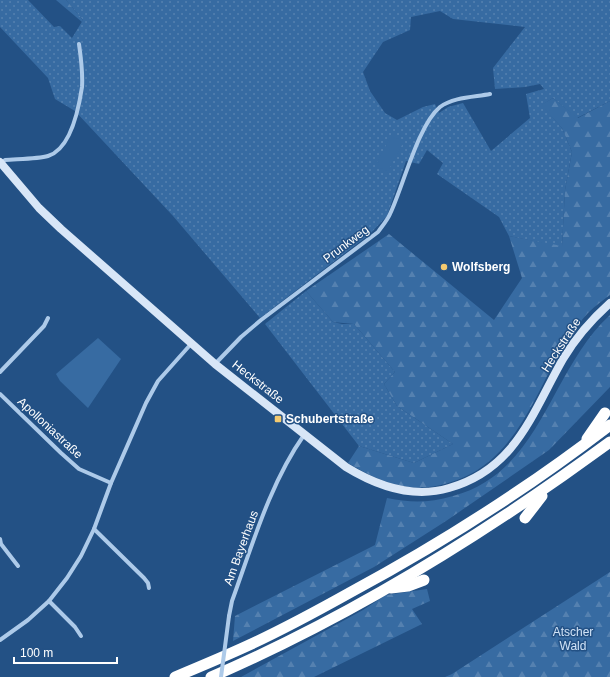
<svg xmlns="http://www.w3.org/2000/svg" width="610" height="677" font-family="Arial,sans-serif">
	<defs>
		<pattern id="grass-dots" width="8" height="8" patternUnits="userSpaceOnUse"><rect width="8" height="8" fill="#376ba2"/><path d="M2 2h.1M6 6h.1" fill="none" stroke="#5581b0" stroke-width="1.8" stroke-linecap="round"/></pattern>
		<pattern id="forest-firs" width="22" height="20" patternUnits="userSpaceOnUse"><rect width="22" height="20" fill="#376ba2"/><path d="M5 1l3.5 6h-7zM16 11l3.5 6h-7z" fill="#5581b0"/></pattern>
	</defs>
	<rect width="100%" height="100%" fill="#235185"/>
	<g fill="url(#grass-dots)" fill-rule="evenodd">
		<path d="M 0,0 L 28,0 L 54,27 L 60,26 L 72,38 L 83,20 L 66,0 L 610,0 L 610,101 L 577,118 L 553,98 L 542,105 L 562,128 L 572,152 L 565,190 L 562,247 L 509,236 L 499,217 L 437,174 L 443,163 L 427,150 L 419,164 L 406,161 L 387,216 L 370,234 L 260,318 L 173,216 L 75,111 L 55,99 L 48,78 L 0,27 ZM 440,11 L 453,19 L 525,27 L 493,68 L 495,89 L 525,87 L 540,84 L 544,89 L 526,94 L 530,118 L 491,151 L 463,103 L 448,107 L 439,113 L 435,104 L 423,107 L 397,120 L 385,113 L 370,91 L 363,72 L 383,42 L 410,30 L 411,17 Z"/>
		<path d="M 306,291 L 333,322 L 342,324 L 354,324 L 395,372 L 384,384 L 397,406 L 453,444 L 414,463 L 359,446 L 265,324 Z"/>
	</g>
	<g fill="url(#forest-firs)">
		<path d="M 56,0 L 66,0 L 83,20 L 82,22 Z"/>
		<path d="M 553,98 L 578,118 L 610,101 L 610,295 C 603,300 595,306 589,312 C 579,322 564,344 557,357 C 530,407 509,466 448,483 C 411,495 380,482 348,463 L 359,446 L 414,463 L 453,444 L 397,406 L 384,384 L 395,372 L 354,324 L 333,322 L 306,291 L 389,234 L 494,320 L 522,278 L 509,236 L 562,246 L 565,190 L 572,152 L 562,128 L 541,105 Z"/>
		<path d="M 610,315 L 610,387 L 549,450 L 446,521 L 374,567 L 233,641 L 235,616 L 375,545 L 387,498 C 411,503 429,503 453,496 C 542,472 549,371 610,315 Z"/>
		<path d="M 610,572 L 610,677 L 445,677 L 452,674 Z"/>
		<path d="M 427,589 L 430,601 L 412,609 L 422,624 L 314,677 L 241,677 L 363,610 L 386,595 Z"/>
	</g>
	<g fill="#376ba2">
		<path d="M 392,134 L 403,143 L 387,173 L 376,164 Z"/>
		<path d="M 98,338 L 121,359 L 88,408 L 60,381 L 56,374 Z"/>
	</g>
	<g fill="none" stroke-linecap="round" stroke-linejoin="round">
		<g stroke="#adcae9" stroke-width="4">
			<path d="M 1,163 L 5,160 C 17,159 38,159 48,156 C 71,149 79,107 82,87 C 83,73 81,58 79,44"/>
			<path d="M 215,364 L 241,337 L 261,320 L 378,232 C 382,226 387,221 390,214 C 403,187 418,125 440,107 C 453,97 475,97 490,94"/>
			<path d="M 0,372 L 44,326 L 48,318"/>
			<path d="M 0,394 L 61,453 L 79,469 L 111,483"/>
			<path d="M 94,529 L 144,578 L 148,583 L 149,588"/>
			<path d="M 0,539 L 1,544 L 18,566"/>
			<path d="M 49,601 L 75,627 L 81,636"/>
			<path d="M 229,616 L 232,601 C 252,546 270,483 304,435"/>
			<path d="M 0,640 L 28,620 L 49,601 L 67,578 L 81,556 L 94,529 L 111,483 L 146,403 L 158,381 L 191,344"/>
		</g>
		<path stroke="#d8e6f7" stroke-width="8" d="M 0,162 L 39,208 L 61,229 L 215,364 L 346,467 C 377,486 412,499 449,488 C 516,469 532,413 563,359 C 576,337 592,319 610,303"/>
		<g stroke="#fff" stroke-width="11">
			<path d="M 587,439 L 605,413"/>
			<path d="M 525,518 L 542,496"/>
			<path d="M 391,588 L 408,586 L 424,580"/>
			<path d="M 175,677 C 199,667 223,657 247,646 C 282,630 317,611 351,592 C 442,543 528,488 610,425"/>
			<path d="M 211,677 C 353,616 486,533 610,442"/>
		</g>
		<path stroke="#adcae9" stroke-width="4" d="M 221,677 L 229,616"/>
	</g>
	<g fill="#f4ca70" stroke="#235185" stroke-width="1.5">
		<circle cx="444" cy="267" r="4"/>
		<rect x="274" y="415" width="8" height="8" rx="2"/>
	</g>
	<g text-anchor="middle" stroke-width="3" stroke-linejoin="round" paint-order="stroke">
		<g font-size="12" fill="#fff" stroke="#235185">
			<text transform="translate(346 244) rotate(-37)" y="4">Prunkweg</text>
			<text transform="translate(561 345) rotate(-57)" y="4">Heckstraße</text>
			<text transform="translate(258 382) rotate(38)" y="4">Heckstraße</text>
			<text transform="translate(50 428) rotate(43)" y="4">Apolloniastraße</text>
			<text transform="translate(241 548) rotate(-70)" y="4">Am Bayerhaus</text>
		</g>
		<g font-size="12" font-weight="bold" fill="#fff" stroke="#235185" text-anchor="start">
			<text x="452" y="271">Wolfsberg</text>
			<text x="286" y="423">Schubertstraße</text>
		</g>
		<g font-size="12" fill="#d1e3f7" stroke="#235185">
			<text x="573" y="636">Atscher<tspan x="573" dy="14">Wald</tspan></text>
		</g>
	</g>
	<path d="M14 657v6h103v-6" fill="none" stroke="#ffffff" stroke-width="2"/>
	<text x="20" y="657" font-size="12" fill="#ffffff" stroke="#235185" stroke-width="3" paint-order="stroke">100 m</text>
</svg>
